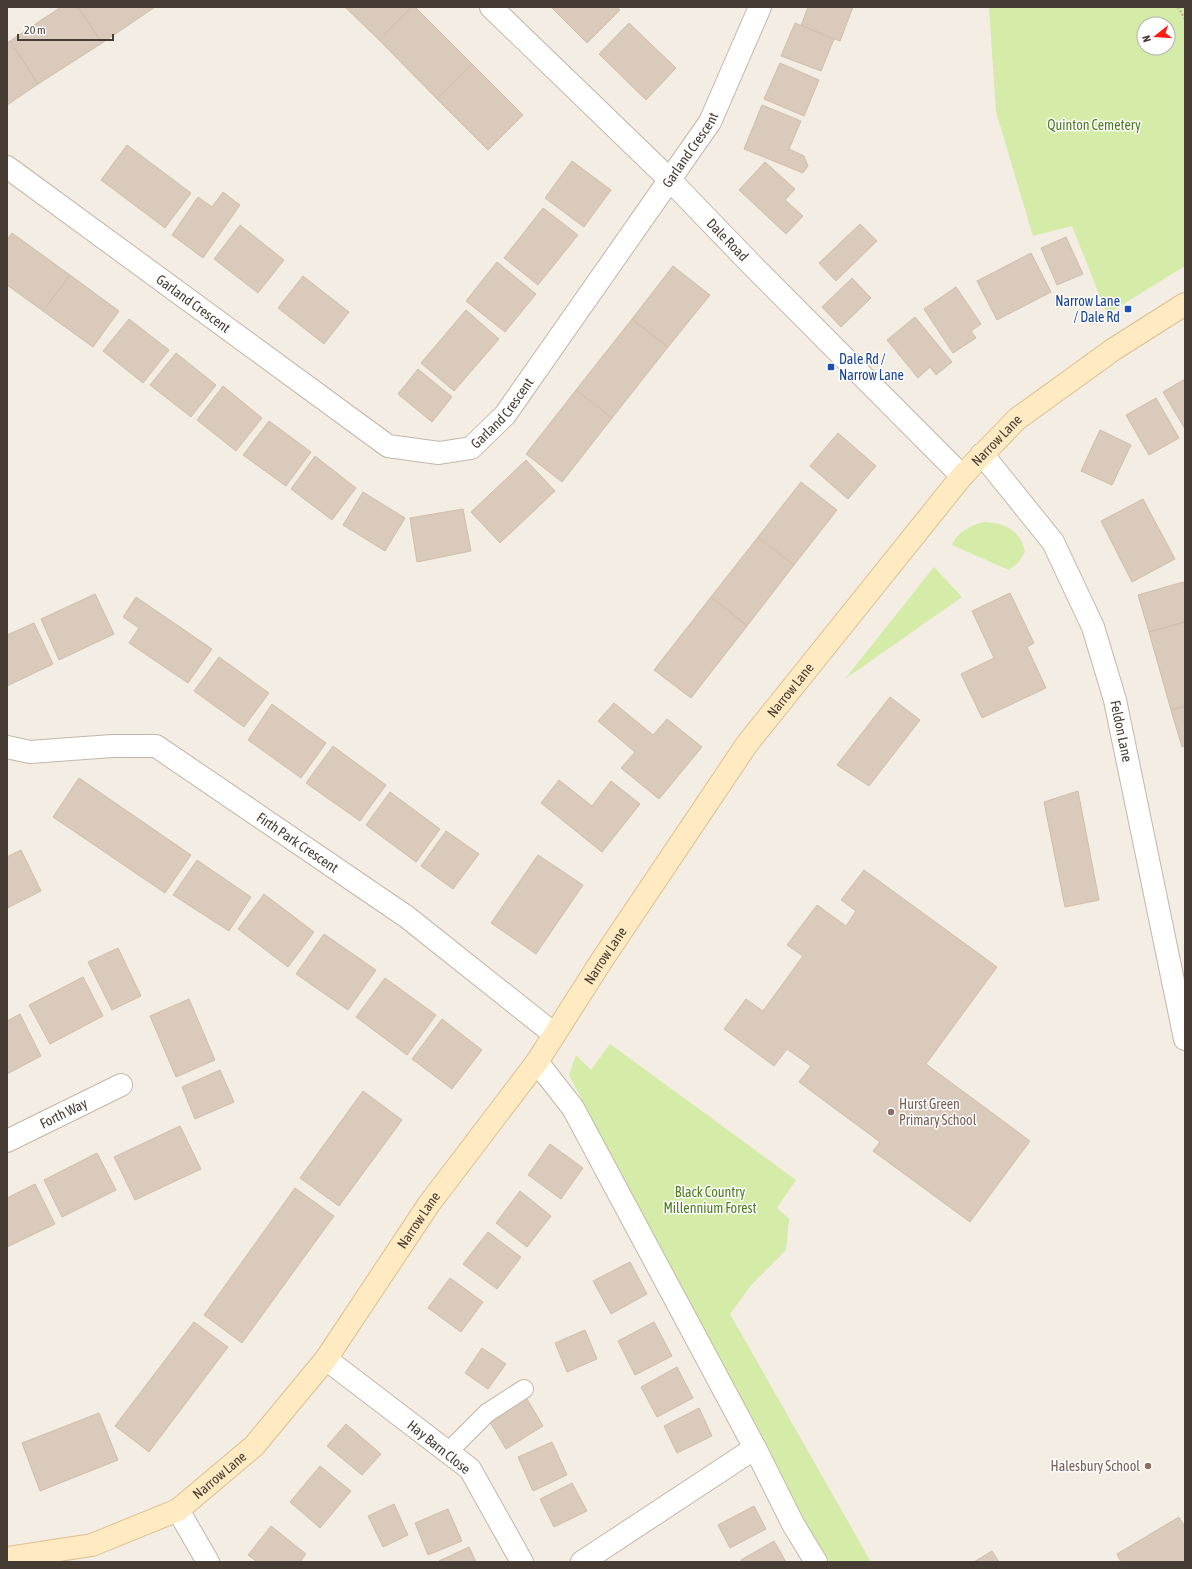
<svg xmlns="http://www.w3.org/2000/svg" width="1192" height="1569" font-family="'Asap Condensed',sans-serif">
	<rect width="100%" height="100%" fill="#f3ede3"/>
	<g fill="#d4eca8" fill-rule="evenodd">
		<path d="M 989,7 L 1185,7 L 1185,266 L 1107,314 L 1072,226 L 1033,236 L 996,112 ZM 1144,24 L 1168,24 L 1168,48 L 1144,48 Z"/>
		<path d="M 983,522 C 1004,523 1020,529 1025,552 L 1018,563 L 1009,570 L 952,545 C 958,531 969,527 983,522 Z"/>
		<path d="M 934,567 L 962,597 L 845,679 Z"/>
		<path d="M 610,1044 L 796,1180 L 777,1208 L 789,1219 L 786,1250 L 752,1284 L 730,1314 L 871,1562 L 830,1562 L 810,1531 L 569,1075 L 576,1055 L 591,1070 Z"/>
	</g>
	<g fill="#d9cabb" stroke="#d1beaa">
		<path d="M 61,7 L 78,7 L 102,43 L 38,84 L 10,41 Z"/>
		<path d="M 78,7 L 155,7 L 102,43 Z"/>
		<path d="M 345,7 L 412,7 L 379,40 Z"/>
		<path d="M 412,7 L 415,7 L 472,64 L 437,99 L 379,40 Z"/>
		<path d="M 551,7 L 617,7 L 620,10 L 587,43 Z"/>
		<path d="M 808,7 L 853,7 L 840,41 L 801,26 Z"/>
		<path d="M 629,23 L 676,68 L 646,100 L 599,54 Z"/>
		<path d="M 795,23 L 834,39 L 821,71 L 781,56 Z"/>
		<path d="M 10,41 L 38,84 L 7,105 L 7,43 Z"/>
		<path d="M 780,63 L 819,80 L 804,116 L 764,99 Z"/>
		<path d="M 472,64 L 523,115 L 488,150 L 437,99 Z"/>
		<path d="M 762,105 L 801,121 L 789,149 L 804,156 L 808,166 L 803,173 L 744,149 Z"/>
		<path d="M 127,145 L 191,193 L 165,228 L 101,180 Z"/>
		<path d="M 572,161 L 611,190 L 584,227 L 545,198 Z"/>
		<path d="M 765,162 L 795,189 L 785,200 L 803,216 L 786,234 L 739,190 Z"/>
		<path d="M 223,192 L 240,205 L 203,258 L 172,235 L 198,197 L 212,207 Z"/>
		<path d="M 543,208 L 578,235 L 538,285 L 504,258 Z"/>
		<path d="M 860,224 L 877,241 L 836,281 L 819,263 Z"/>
		<path d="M 240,225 L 284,260 L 258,293 L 214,259 Z"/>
		<path d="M 12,233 L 70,275 L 43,311 L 7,285 L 7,239 Z"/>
		<path d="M 1066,237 L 1083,274 L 1057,285 L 1041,248 Z"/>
		<path d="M 1031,253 L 1051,292 L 997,320 L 977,281 Z"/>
		<path d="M 497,262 L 536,294 L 505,332 L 466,301 Z"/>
		<path d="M 673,266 L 710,295 L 668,347 L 632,319 Z"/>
		<path d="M 70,275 L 119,311 L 93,347 L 43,311 Z"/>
		<path d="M 303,276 L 349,312 L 324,344 L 278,308 Z"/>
		<path d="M 852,278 L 871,298 L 841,327 L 822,307 Z"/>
		<path d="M 956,287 L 981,324 L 971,331 L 976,338 L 953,353 L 924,309 Z"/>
		<path d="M 466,310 L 499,339 L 454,391 L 421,363 Z"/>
		<path d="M 915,317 L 952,362 L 936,375 L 930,367 L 918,378 L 887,340 Z"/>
		<path d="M 129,319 L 169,350 L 143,383 L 103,351 Z"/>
		<path d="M 632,319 L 668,347 L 612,418 L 576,390 Z"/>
		<path d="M 176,353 L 216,385 L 191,417 L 150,385 Z"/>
		<path d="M 418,369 L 452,397 L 432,422 L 398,394 Z"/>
		<path d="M 1185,379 L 1185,429 L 1163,392 Z"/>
		<path d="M 223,386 L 262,418 L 236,451 L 197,420 Z"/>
		<path d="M 576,390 L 612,418 L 562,482 L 526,454 Z"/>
		<path d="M 1156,398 L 1179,438 L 1149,455 L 1126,415 Z"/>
		<path d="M 269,421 L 311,452 L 286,486 L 243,455 Z"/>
		<path d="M 1100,430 L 1131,445 L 1112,485 L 1081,471 Z"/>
		<path d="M 838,433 L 876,466 L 848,499 L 810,466 Z"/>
		<path d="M 315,456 L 356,488 L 332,520 L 291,489 Z"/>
		<path d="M 526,460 L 555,491 L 500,543 L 471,512 Z"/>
		<path d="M 801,482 L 837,510 L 794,565 L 758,537 Z"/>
		<path d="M 363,492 L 405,518 L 385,551 L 343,525 Z"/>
		<path d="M 1143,499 L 1175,559 L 1132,582 L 1101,521 Z"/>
		<path d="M 463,509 L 471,551 L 417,562 L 410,518 Z"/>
		<path d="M 758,537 L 794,565 L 747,626 L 711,597 Z"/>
		<path d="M 1183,582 L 1185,587 L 1185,622 L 1149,632 L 1138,595 Z"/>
		<path d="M 1010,593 L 1034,643 L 1027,647 L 1046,688 L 982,718 L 961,674 L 994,658 L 972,611 Z"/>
		<path d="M 95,594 L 114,634 L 59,660 L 41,619 Z"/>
		<path d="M 136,597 L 212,649 L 188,683 L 129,643 L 139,628 L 123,617 Z"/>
		<path d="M 711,597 L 747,626 L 691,698 L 654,670 Z"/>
		<path d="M 1185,622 L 1185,706 L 1171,710 L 1149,632 Z"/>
		<path d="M 34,623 L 53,664 L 7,686 L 7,635 Z"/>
		<path d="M 219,657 L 269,693 L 244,727 L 194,691 Z"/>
		<path d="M 890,697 L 920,720 L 869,786 L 837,765 Z"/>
		<path d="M 614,703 L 653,735 L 667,719 L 702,747 L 659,799 L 621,768 L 635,752 L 598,721 Z"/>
		<path d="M 272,704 L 326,743 L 301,778 L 248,740 Z"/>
		<path d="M 1185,706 L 1185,746 L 1182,747 L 1171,710 Z"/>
		<path d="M 333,746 L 386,785 L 360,821 L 306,783 Z"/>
		<path d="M 79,778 L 191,855 L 165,893 L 53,817 Z"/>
		<path d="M 559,780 L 592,806 L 611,781 L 640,804 L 602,852 L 541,803 Z"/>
		<path d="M 1078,791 L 1099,900 L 1065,907 L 1044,802 Z"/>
		<path d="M 390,792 L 440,829 L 416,862 L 366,825 Z"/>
		<path d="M 446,831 L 479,854 L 453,889 L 421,866 Z"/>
		<path d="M 21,850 L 41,891 L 7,908 L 7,857 Z"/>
		<path d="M 538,855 L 583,885 L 536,954 L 491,923 Z"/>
		<path d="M 197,860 L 251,897 L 229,931 L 173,895 Z"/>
		<path d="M 864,870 L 997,967 L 926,1064 L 1030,1141 L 970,1222 L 873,1151 L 880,1142 L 799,1082 L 811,1066 L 787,1049 L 774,1066 L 724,1029 L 746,999 L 763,1011 L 803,956 L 787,945 L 817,905 L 846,926 L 856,911 L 841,900 Z"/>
		<path d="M 264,894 L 314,932 L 288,967 L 238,929 Z"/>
		<path d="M 324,934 L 376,970 L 348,1010 L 296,974 Z"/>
		<path d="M 118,948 L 141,996 L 112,1010 L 88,962 Z"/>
		<path d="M 83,977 L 103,1016 L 50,1044 L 29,1005 Z"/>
		<path d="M 385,978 L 436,1015 L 407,1055 L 356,1017 Z"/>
		<path d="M 189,999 L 215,1060 L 176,1077 L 150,1016 Z"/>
		<path d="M 20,1014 L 41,1056 L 7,1074 L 7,1021 Z"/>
		<path d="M 442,1019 L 482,1050 L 452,1089 L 412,1059 Z"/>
		<path d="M 220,1070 L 234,1102 L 195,1119 L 182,1087 Z"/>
		<path d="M 363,1091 L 402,1120 L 339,1206 L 300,1178 Z"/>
		<path d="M 180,1126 L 201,1169 L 135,1200 L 114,1157 Z"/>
		<path d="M 550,1144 L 583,1168 L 561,1199 L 528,1175 Z"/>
		<path d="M 97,1153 L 116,1190 L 62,1217 L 44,1180 Z"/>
		<path d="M 35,1184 L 55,1224 L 7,1247 L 7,1198 Z"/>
		<path d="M 295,1188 L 334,1216 L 242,1343 L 204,1315 Z"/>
		<path d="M 520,1191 L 551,1216 L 527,1247 L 496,1223 Z"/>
		<path d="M 488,1232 L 521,1257 L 497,1289 L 463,1264 Z"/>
		<path d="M 630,1262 L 647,1294 L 611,1314 L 593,1281 Z"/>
		<path d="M 450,1278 L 483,1302 L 461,1332 L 428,1308 Z"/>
		<path d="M 194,1322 L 228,1347 L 149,1452 L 115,1426 Z"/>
		<path d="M 654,1322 L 672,1356 L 635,1375 L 618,1341 Z"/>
		<path d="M 585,1330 L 597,1359 L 567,1372 L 555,1343 Z"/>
		<path d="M 482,1348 L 506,1364 L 488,1389 L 465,1373 Z"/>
		<path d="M 677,1367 L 693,1398 L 657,1417 L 641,1387 Z"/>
		<path d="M 524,1394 L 543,1426 L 506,1449 L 487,1417 Z"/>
		<path d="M 699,1408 L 712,1436 L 677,1453 L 664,1426 Z"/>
		<path d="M 99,1413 L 118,1460 L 40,1491 L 22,1443 Z"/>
		<path d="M 346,1424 L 381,1454 L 362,1475 L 327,1446 Z"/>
		<path d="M 552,1442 L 567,1475 L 533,1491 L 518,1457 Z"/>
		<path d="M 320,1466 L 351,1491 L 320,1528 L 290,1502 Z"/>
		<path d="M 572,1483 L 587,1511 L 554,1527 L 540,1499 Z"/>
		<path d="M 394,1504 L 408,1535 L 383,1547 L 368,1516 Z"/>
		<path d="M 754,1506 L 766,1529 L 730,1548 L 718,1525 Z"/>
		<path d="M 448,1509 L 462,1541 L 428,1555 L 415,1523 Z"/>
		<path d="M 1179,1517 L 1185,1527 L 1185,1562 L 1121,1562 L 1117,1554 Z"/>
		<path d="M 271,1526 L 306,1554 L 300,1562 L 257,1562 L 248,1555 Z"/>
		<path d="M 774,1541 L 786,1562 L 742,1562 L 741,1560 Z"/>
		<path d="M 469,1547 L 476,1562 L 439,1562 L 439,1561 Z"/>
		<path d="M 992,1551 L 999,1562 L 974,1562 Z"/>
	</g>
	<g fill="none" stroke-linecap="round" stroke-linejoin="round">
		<g stroke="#c2b7a8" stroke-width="20">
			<path id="service" d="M 448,1452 L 487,1413 L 524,1389"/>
		</g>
		<g stroke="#c2b7a8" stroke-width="24">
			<g id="minor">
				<path id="s1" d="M 491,7 L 669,179 L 750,263 L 962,476"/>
				<path id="s2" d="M 7,167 L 388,446 L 439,453 L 471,448 L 505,415 L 710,122 L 760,7"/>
				<path id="s3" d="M 982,454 L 1053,542 L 1093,627 L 1115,700 L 1185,1039"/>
				<path id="s4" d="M 7,747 L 30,752 L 112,746 L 156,746 L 407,917 L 554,1034"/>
				<path d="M 537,1062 L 573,1108 L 755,1448 L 793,1524 L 816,1562"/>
				<path id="s5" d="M 7,1141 L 121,1085"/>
				<path d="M 326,1359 L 470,1469 L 522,1562"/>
				<path d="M 178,1510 L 208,1562"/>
				<path d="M 582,1562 L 755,1448"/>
			</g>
		</g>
		<g stroke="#dbc090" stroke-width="24">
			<g id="secondary">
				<path id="s6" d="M 7,1558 L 92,1545 L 178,1510 L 254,1446 L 326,1359 L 429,1204 L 537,1062 L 602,960 L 747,744 L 962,476 L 1017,419 L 1114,349 L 1185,304"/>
			</g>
		</g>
		<path stroke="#c3ae95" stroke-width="2.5" stroke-dasharray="2 2" stroke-linecap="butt" d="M 1178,7 L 1185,19"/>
		<use href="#service" stroke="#fff" stroke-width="18"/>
		<use href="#minor" stroke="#fff" stroke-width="22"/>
		<use href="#secondary" stroke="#ffeac2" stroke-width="22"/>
	</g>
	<g fill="#1a4fb4" stroke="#fff" stroke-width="1.5">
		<rect x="1124" y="305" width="8" height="8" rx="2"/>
		<rect x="827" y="363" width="8" height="8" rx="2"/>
	</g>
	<g fill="#8d6e63" stroke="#fff" stroke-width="1.5">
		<circle cx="891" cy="1112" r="4"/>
		<circle cx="1148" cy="1466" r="4"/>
	</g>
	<g text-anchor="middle" stroke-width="3" stroke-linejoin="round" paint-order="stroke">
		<g font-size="14" fill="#4d7c21" stroke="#fff">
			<text x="1094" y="130">Quinton Cemetery</text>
			<text x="710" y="1197">Black Country<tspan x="710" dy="16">Millennium Forest</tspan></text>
		</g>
		<g font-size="14" fill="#463c33" stroke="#fff">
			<text dy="5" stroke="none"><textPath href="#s2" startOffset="927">Garland Crescent</textPath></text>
			<text dy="5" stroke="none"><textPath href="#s1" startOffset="332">Dale Road</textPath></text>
			<text dy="5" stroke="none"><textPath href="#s2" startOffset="231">Garland Crescent</textPath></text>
			<text dy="5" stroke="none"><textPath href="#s2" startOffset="603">Garland Crescent</textPath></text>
			<text dy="5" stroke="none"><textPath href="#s6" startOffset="1530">Narrow Lane</textPath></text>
			<text dy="5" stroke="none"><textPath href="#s6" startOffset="1206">Narrow Lane</textPath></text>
			<text dy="5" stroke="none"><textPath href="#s3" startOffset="315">Feldon Lane</textPath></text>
			<text dy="5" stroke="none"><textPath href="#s4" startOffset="321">Firth Park Crescent</textPath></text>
			<text dy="5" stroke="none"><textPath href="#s6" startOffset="882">Narrow Lane</textPath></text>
			<text dy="5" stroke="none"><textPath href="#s5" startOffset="63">Forth Way</textPath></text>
			<text dy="5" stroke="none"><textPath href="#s6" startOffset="558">Narrow Lane</textPath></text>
			<text transform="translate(439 1447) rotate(39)" y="5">Hay Barn Close</text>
			<text dy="5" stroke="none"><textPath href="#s6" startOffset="233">Narrow Lane</textPath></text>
		</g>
		<g font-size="14" fill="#164399" stroke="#fff" text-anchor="end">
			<text x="1120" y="306">Narrow Lane<tspan x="1120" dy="16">/ Dale Rd</tspan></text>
			<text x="839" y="364" text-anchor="start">Dale Rd /<tspan x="839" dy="16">Narrow Lane</tspan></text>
		</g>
		<g font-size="14" fill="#785e54" stroke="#fff" text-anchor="start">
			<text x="899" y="1109">Hurst Green<tspan x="899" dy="16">Primary School</tspan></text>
			<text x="1140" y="1471" text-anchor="end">Halesbury School</text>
		</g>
	</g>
	<rect width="1192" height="1569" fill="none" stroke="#463c33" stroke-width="16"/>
	<g transform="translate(1156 36) rotate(253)"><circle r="19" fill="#ffffff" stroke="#b5b1ad"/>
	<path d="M0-3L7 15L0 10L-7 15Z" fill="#ff1b0f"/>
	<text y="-6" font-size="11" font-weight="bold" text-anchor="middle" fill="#463c33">N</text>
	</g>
	<path d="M18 34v6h95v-6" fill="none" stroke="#463c33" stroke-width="2"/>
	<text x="24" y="34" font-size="12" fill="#463c33" stroke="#ffffff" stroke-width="3" paint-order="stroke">20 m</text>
</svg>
